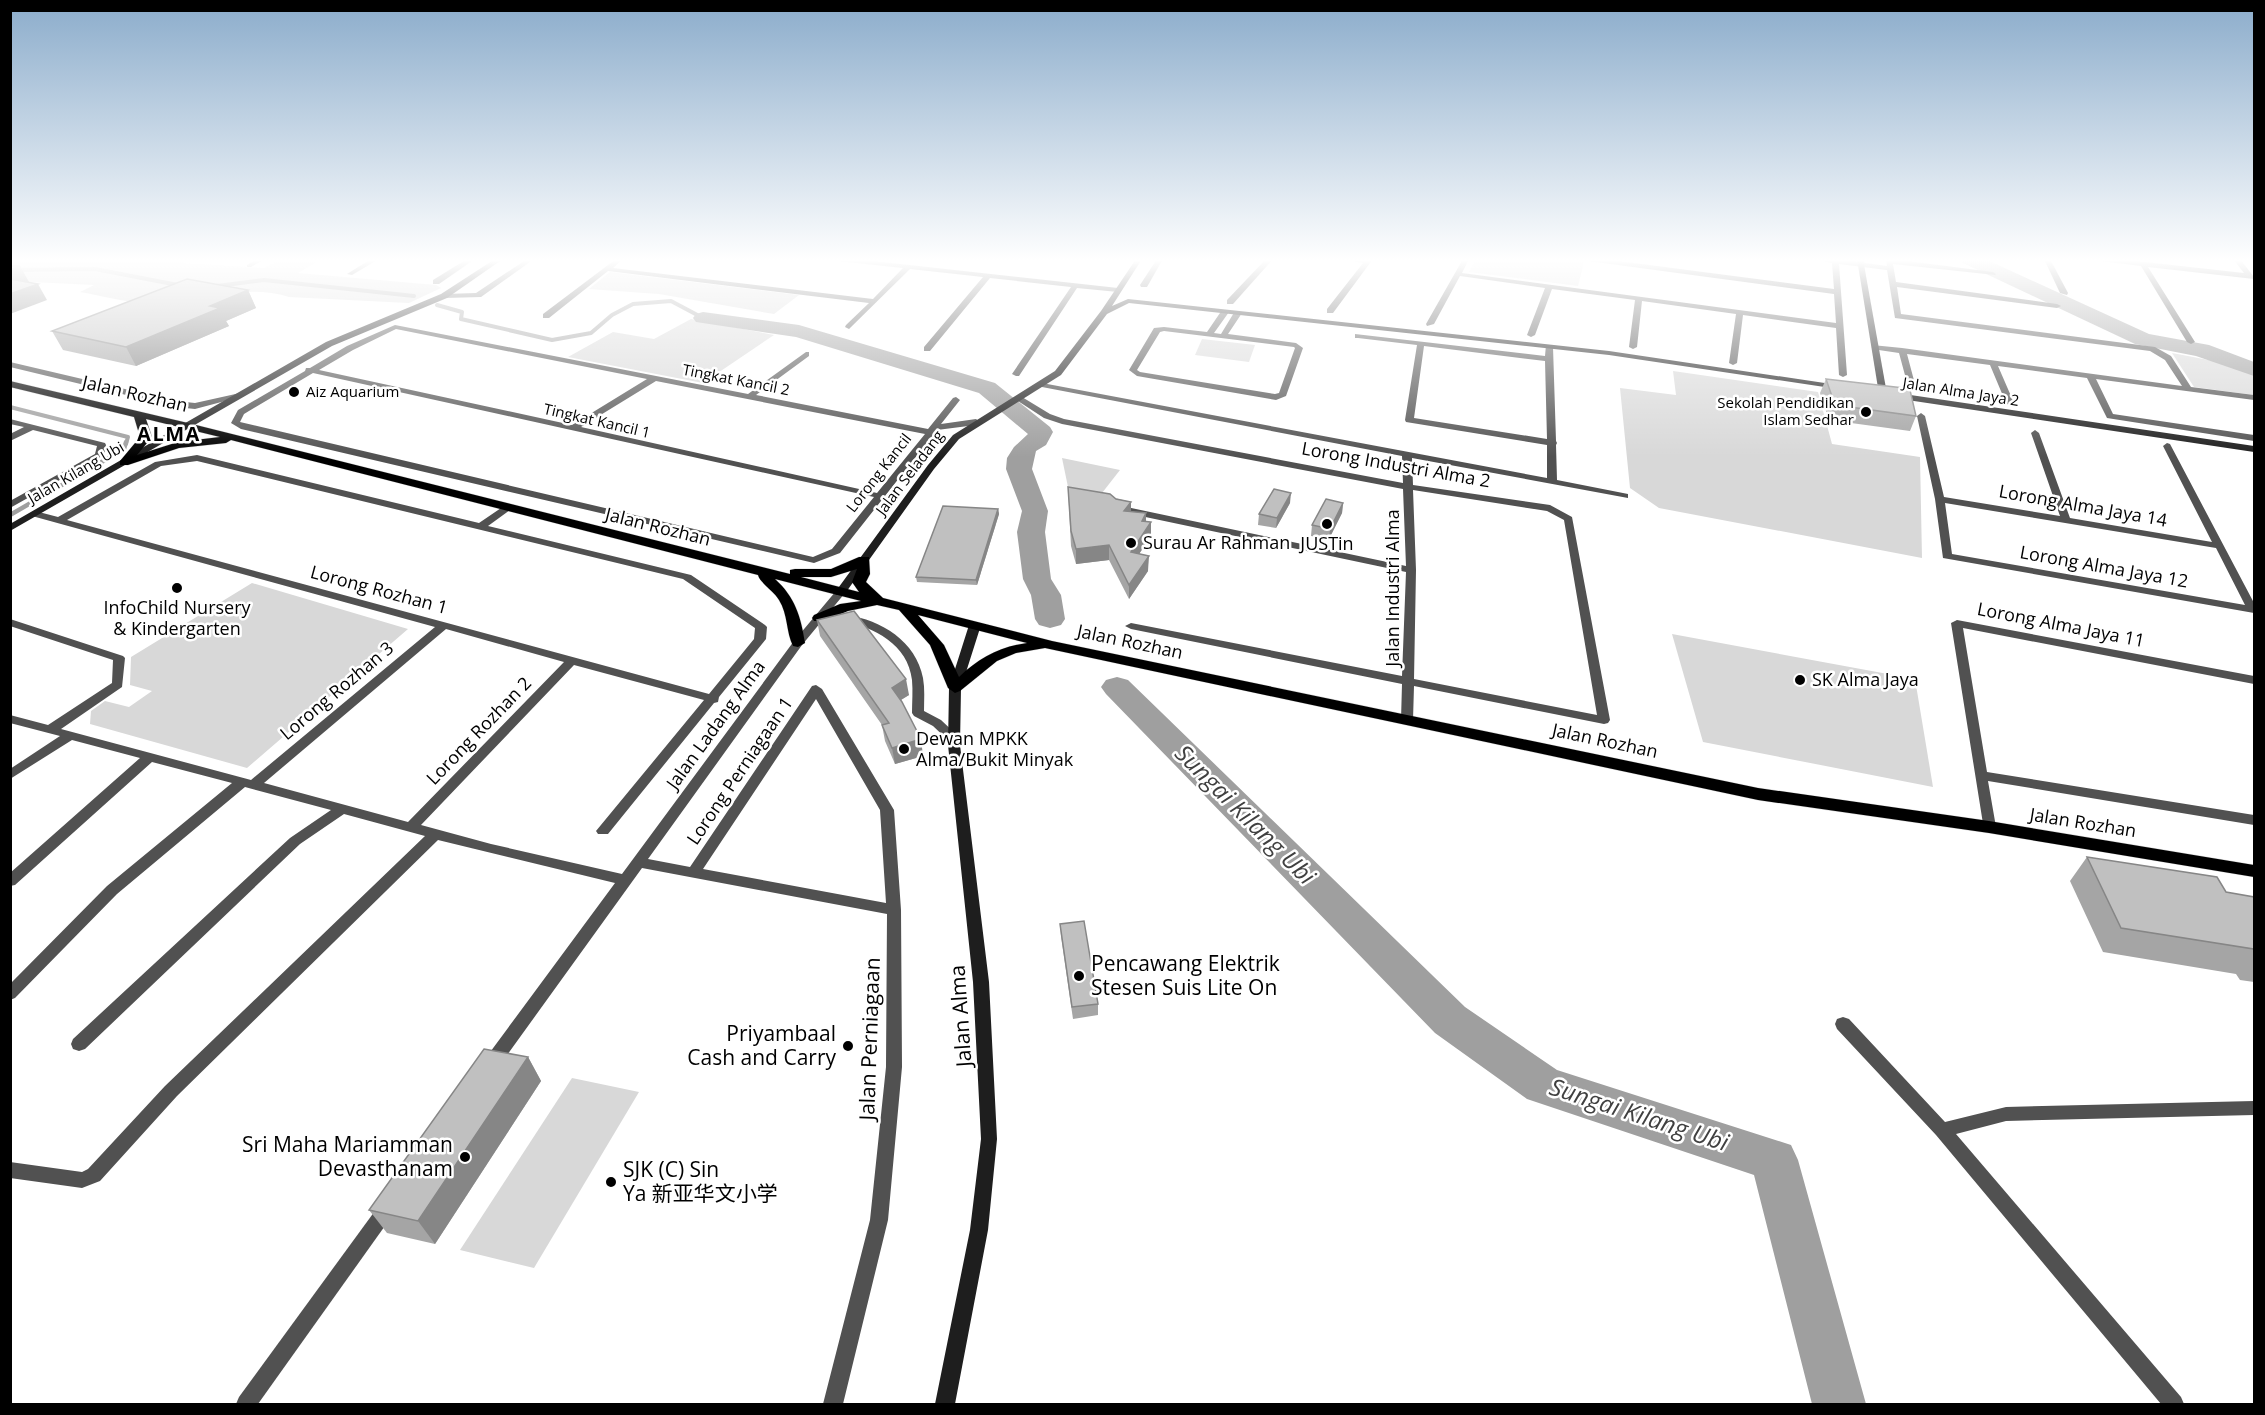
<svg xmlns="http://www.w3.org/2000/svg" width="2265" height="1415" font-family="'Open Sans','Noto Sans SC',sans-serif">
	<rect width="100%" height="100%" fill="#fff"/>
	<g fill="#d8d8d8">
		<path d="M 11,259 L 189,259 L 182,263 L 264,268 L 282,259 L 322,259 L 298,273 L 436,285 L 441,288 L 409,303 L 289,297 C 246,283 206,301 162,304 C 139,306 104,296 80,292 L 94,285 L 11,281 Z"/>
		<path d="M 1476,259 L 1558,259 L 1584,262 L 1578,286 L 1469,272 Z"/>
		<path d="M 610,272 L 799,295 L 774,314 L 659,294 L 589,289 Z"/>
		<path d="M 691,319 L 774,335 L 703,383 L 568,357 L 613,332 L 654,339 Z"/>
		<path d="M 1202,339 L 1255,345 L 1249,362 L 1195,355 Z"/>
		<path d="M 2172,353 L 2214,361 L 2254,375 L 2254,395 L 2194,387 Z"/>
		<path d="M 1673,371 L 1818,392 L 1832,444 L 1920,457 L 1922,558 L 1659,508 L 1630,488 L 1620,388 L 1676,395 Z"/>
		<path d="M 1062,458 L 1120,470 L 1102,493 L 1068,487 Z"/>
		<path d="M 252,583 L 408,629 L 247,768 L 90,724 L 91,711 L 105,701 L 129,707 L 152,691 L 130,685 L 131,657 Z"/>
		<path d="M 1672,634 L 1915,679 L 1933,787 L 1703,742 Z"/>
		<path d="M 572,1078 L 639,1092 L 534,1268 L 460,1250 Z"/>
	</g>
	<g fill="none" stroke-linecap="round" stroke-linejoin="round">
		<g stroke="#9f9f9f" stroke-width="4">
			<path d="M 10,270 L 95,269 L 178,285"/>
			<path d="M 217,286 L 264,280 L 414,296"/>
			<path d="M 437,305 L 462,312 L 461,319 L 552,340 L 591,333 L 612,315 L 633,304 L 671,301 L 703,318"/>
			<path d="M 10,407 L 128,437 L 126,444"/>
		</g>
		<path stroke="#9f9f9f" stroke-width="4.5" d="M 10,515 L 124,449 L 126,442"/>
		<g fill="#9f9f9f" fill-rule="evenodd">
			<path d="M 1961,259 L 1985,259 L 2149,334 L 2209,345 L 2254,362 L 2254,376 L 2196,356 L 2135,344 L 1963,263 Z"/>
			<path d="M 703,312 L 799,325 L 995,383 L 1050,427 L 1053,432 L 1046,445 L 1036,451 L 1032,469 L 1048,511 L 1045,532 L 1051,579 L 1061,595 L 1065,619 L 1061,625 L 1050,628 L 1039,625 L 1035,619 L 1031,595 L 1023,579 L 1017,532 L 1022,511 L 1006,469 L 1007,458 L 1014,447 L 1028,434 L 979,393 L 796,337 L 696,322 L 693,318 L 696,314 Z"/>
			<path d="M 1117,677 L 1128,680 L 1465,1007 L 1557,1070 L 1791,1145 L 1798,1160 L 1866,1404 L 1812,1404 L 1754,1175 L 1527,1099 L 1435,1033 L 1106,694 L 1101,687 L 1106,680 Z"/>
		</g>
		<g stroke="#dbdbdb" stroke-width="1">
			<path id="primary" d="M 10,381 L 188,423 L 790,574 L 790,570 L 795,569 L 831,569 L 859,557 L 869,557 L 870,574 L 866,582 L 883,598 L 1052,641 L 1758,788 L 1989,821 L 2254,865 L 2254,877 L 1989,833 L 1758,800 L 1045,648 L 1016,653 L 997,661 L 960,691 L 955,693 L 948,688 L 930,645 L 899,610 L 877,605 L 848,611 L 824,621 L 814,621 L 812,618 L 814,615 L 840,604 L 861,601 L 775,579 C 795,597 801,617 805,643 L 798,647 L 793,646 C 786,632 788,614 779,600 C 774,591 760,583 758,575 L 231,440 L 226,443 L 179,448 L 128,465 L 120,465 L 120,461 L 140,437 L 134,417 L 10,387 ZM 146,419 L 220,437 L 178,442 L 137,455 L 152,437 ZM 857,569 L 852,582 L 859,592 L 801,577 L 831,577 ZM 918,615 L 1027,643 C 999,647 979,658 959,677 L 944,645 Z"/>
		</g>
		<g fill="#515151" fill-rule="evenodd">
			<path d="M 257,259 L 265,259 L 251,267 L 247,267 L 247,265 Z"/>
			<path d="M 371,259 L 379,259 L 352,275 L 347,274 Z"/>
			<path d="M 467,259 L 475,259 L 439,284 L 433,284 L 433,280 Z"/>
			<path d="M 527,259 L 534,259 L 481,297 L 444,298 L 440,296 L 444,294 L 476,293 Z"/>
			<path d="M 616,259 L 623,259 L 613,268 L 873,299 L 903,268 L 837,261 L 834,259 L 855,259 L 1118,288 L 1122,290 L 1118,292 L 1077,288 L 1019,376 L 1016,376 L 1012,374 L 1071,287 L 990,278 L 930,351 L 924,351 L 924,347 L 983,277 L 910,269 L 849,329 L 845,327 L 846,325 L 869,303 L 608,271 L 549,318 L 543,318 L 543,314 Z"/>
			<path d="M 1157,259 L 1163,259 L 1147,287 L 1141,287 L 1140,285 Z"/>
			<path d="M 1266,259 L 1273,259 L 1233,304 L 1227,304 L 1227,300 Z"/>
			<path d="M 1343,259 L 1373,259 L 1333,313 L 1327,313 L 1327,309 L 1363,263 Z"/>
			<path d="M 1463,259 L 1469,259 L 1462,273 L 1836,323 L 1834,294 L 1588,261 L 1585,259 L 1603,259 L 1834,289 L 1832,263 L 1813,259 L 1838,259 L 1887,266 L 1886,259 L 1892,259 L 1993,272 L 1996,274 L 1995,275 L 1893,264 L 1896,282 L 2057,304 L 2061,306 L 2057,308 L 1897,287 L 1901,314 L 2155,347 L 2171,356 L 2191,387 L 2254,395 L 2254,400 L 2096,379 L 2113,414 L 2254,435 L 2254,441 L 2107,418 L 2087,378 L 1998,366 L 2014,403 L 2010,406 L 2006,403 L 1990,365 L 1907,354 L 1916,388 L 1909,390 L 1899,353 L 1872,349 L 1872,345 L 1902,348 L 2182,386 L 2165,360 L 2150,351 L 1895,318 L 1887,270 L 1839,264 L 1847,375 L 1843,377 L 1839,375 L 1836,328 L 1743,315 L 1737,363 L 1733,365 L 1729,363 L 1736,314 L 1642,301 L 1637,347 L 1633,349 L 1629,347 L 1635,300 L 1552,289 L 1535,335 L 1531,337 L 1527,335 L 1545,288 L 1460,276 L 1434,324 L 1427,326 L 1426,324 Z"/>
			<path d="M 2044,259 L 2050,259 L 2068,293 L 2067,295 L 2060,293 Z"/>
			<path d="M 2097,259 L 2118,259 L 2244,273 L 2233,259 L 2240,259 L 2254,277 L 2254,279 L 2148,267 L 2195,342 L 2191,344 L 2187,342 L 2141,266 L 2100,261 Z"/>
			<path d="M 1222,310 L 1229,312 L 1214,333 L 1221,334 L 1235,311 L 1238,311 L 1242,313 L 1228,334 L 1296,343 L 1303,348 L 1286,396 L 1276,400 L 1137,376 L 1129,370 L 1154,328 L 1164,327 L 1207,332 ZM 1164,331 L 1294,347 L 1295,348 L 1279,393 L 1275,394 L 1140,372 L 1137,370 L 1160,332 Z"/>
			<path d="M 395,325 L 748,394 L 806,352 L 809,352 L 809,356 L 756,395 L 928,429 L 953,398 L 956,397 L 960,400 L 941,424 L 976,419 L 980,422 L 976,425 L 937,430 L 840,553 L 814,563 L 241,429 L 231,423 L 238,410 L 305,371 L 306,368 L 310,368 L 347,346 ZM 396,329 L 647,379 L 572,425 L 319,370 L 353,350 ZM 313,373 L 874,497 L 832,549 L 813,557 L 240,422 L 244,414 ZM 656,381 L 925,434 L 877,493 L 581,427 Z"/>
			<path d="M 1355,334 L 1545,356 L 1546,345 L 1553,347 L 1556,441 L 1557,443 L 1556,445 L 1557,480 L 1628,494 L 1628,498 L 1412,458 L 1413,485 L 1550,505 L 1572,517 L 1610,720 L 1608,723 L 1604,724 L 1414,686 L 1413,720 L 1407,724 L 1401,720 L 1402,684 L 1131,629 L 1125,626 L 1131,623 L 1402,676 L 1406,572 L 1117,511 L 1112,508 L 1117,505 L 1406,566 L 1403,489 L 1062,424 L 1044,418 L 1015,399 L 1022,397 L 1050,414 L 1064,419 L 1403,483 L 1402,456 L 1042,387 L 1038,385 L 1042,383 L 1547,478 L 1547,445 L 1406,422 L 1405,420 L 1417,345 L 1358,338 L 1355,338 ZM 1424,346 L 1545,361 L 1547,439 L 1414,418 ZM 1413,490 L 1547,511 L 1564,520 L 1597,715 L 1414,679 L 1416,570 Z"/>
			<path d="M 10,362 L 176,401 L 195,403 L 240,393 L 244,396 L 195,409 L 176,407 L 10,367 Z"/>
			<path d="M 1921,413 L 1925,416 L 1944,497 L 2060,516 L 2031,433 L 2035,430 L 2039,433 L 2070,518 L 2212,542 L 2163,446 L 2167,443 L 2170,444 L 2254,603 L 2254,613 L 1943,558 L 1935,499 L 1917,416 ZM 1945,503 L 2216,548 L 2245,605 L 1952,554 Z"/>
			<path d="M 10,419 L 105,443 L 106,445 L 104,455 L 10,508 L 10,501 L 95,454 L 97,446 L 33,430 L 10,441 L 10,434 L 24,427 L 10,424 Z"/>
			<path d="M 197,455 L 479,523 L 504,506 L 510,506 L 510,510 L 488,526 L 691,575 L 765,625 L 767,627 L 766,639 L 719,697 L 718,702 L 714,703 L 608,834 L 598,834 L 596,831 L 704,700 L 574,665 L 421,825 L 491,844 L 622,874 L 794,641 L 836,591 L 844,591 L 845,593 L 802,645 L 648,859 L 690,867 L 812,686 L 816,685 L 822,689 L 894,810 L 901,910 L 902,1067 L 888,1220 L 843,1404 L 823,1404 L 870,1220 L 886,1067 L 887,914 L 642,868 L 497,1069 L 491,1071 L 485,1069 L 483,1064 L 485,1059 L 615,883 L 438,840 L 177,1096 L 100,1181 L 82,1188 L 10,1178 L 10,1162 L 82,1172 L 88,1169 L 165,1086 L 425,836 L 344,814 L 300,844 L 85,1049 L 79,1051 L 73,1049 L 71,1044 L 73,1039 L 290,838 L 331,810 L 245,787 L 117,894 L 15,998 L 10,1000 L 10,984 L 107,886 L 232,783 L 152,762 L 15,885 L 10,886 L 10,873 L 140,758 L 72,740 L 10,779 L 10,769 L 60,736 L 10,723 L 10,715 L 48,725 L 112,683 L 113,660 L 10,626 L 10,619 L 123,656 L 125,658 L 122,687 L 61,729 L 251,780 L 435,627 L 32,516 L 30,514 L 35,511 L 58,517 L 155,462 ZM 197,461 L 683,579 L 755,628 L 754,639 L 709,694 L 67,520 L 161,466 ZM 446,629 L 564,662 L 408,822 L 264,783 ZM 816,699 L 880,810 L 886,903 L 703,869 Z"/>
			<path d="M 847,615 C 881,620 916,641 923,678 C 925,689 924,700 924,711 L 941,720 L 958,736 L 960,739 L 958,742 L 950,742 L 933,726 L 914,716 L 912,713 C 912,702 913,691 912,680 C 908,644 874,628 843,620 L 842,618 L 843,616 Z"/>
			<path d="M 1957,620 L 2254,676 L 2254,684 L 1963,628 L 1987,772 L 2254,815 L 2254,825 L 1988,781 L 1996,827 L 1994,830 L 1984,830 L 1951,623 Z"/>
			<path d="M 1843,1017 L 1849,1019 L 1945,1122 L 2006,1107 L 2254,1101 L 2254,1115 L 2006,1121 L 1956,1134 L 2181,1397 L 2184,1404 L 2161,1404 L 1936,1135 L 1837,1029 L 1835,1024 L 1837,1019 Z"/>
			<path d="M 386,1202 L 392,1204 L 395,1210 L 392,1216 L 258,1404 L 236,1404 L 239,1397 L 380,1204 Z"/>
		</g>
		<g fill="#1e1e1e" fill-rule="evenodd">
			<path d="M 495,259 L 503,259 L 447,298 L 332,346 L 10,531 L 10,524 L 326,342 L 441,294 Z"/>
			<path d="M 1136,259 L 1142,259 L 1112,306 L 1128,299 L 1609,351 L 1838,385 L 1842,387 L 1838,389 L 1609,355 L 1129,303 L 1107,314 L 1061,375 L 959,439 L 934,469 L 844,595 L 836,595 L 835,593 L 836,591 L 928,465 L 953,435 L 1055,371 L 1101,311 Z"/>
			<path d="M 1857,259 L 1863,259 L 1887,394 L 1883,397 L 1879,394 Z"/>
			<path d="M 1897,393 L 2254,446 L 2254,452 L 1894,398 L 1894,394 Z"/>
			<path d="M 975,622 L 981,625 L 961,688 L 960,745 L 989,982 L 997,1139 L 988,1230 L 955,1404 L 935,1404 L 970,1230 L 981,1139 L 973,982 L 948,745 L 949,688 L 969,625 Z"/>
		</g>
		<use href="#primary" fill="#000" fill-rule="evenodd"/>
	</g>
	<g fill="#a5a5a5">
		<path d="M 248,290 L 256,308 L 226,321 L 229,326 L 136,366 L 63,350 L 52,331 Z"/>
		<path d="M 1826,379 L 1916,416 L 1910,431 L 1829,420 L 1820,393 Z"/>
		<path d="M 1068,487 L 1131,502 L 1131,512 L 1146,521 L 1151,522 L 1151,536 L 1139,554 L 1148,571 L 1129,599 L 1109,560 L 1076,564 L 1071,546 Z"/>
		<path d="M 1290,503 L 1276,528 L 1258,525 L 1259,514 Z"/>
		<path d="M 1343,503 L 1342,513 L 1329,539 L 1311,536 L 1312,525 Z"/>
		<path d="M 998,509 L 999,514 L 977,585 L 917,582 L 916,577 Z"/>
		<path d="M 817,620 L 909,695 L 901,700 L 923,756 L 895,764 L 885,741 L 882,725 L 820,636 Z"/>
		<path d="M 2087,857 L 2226,892 L 2254,897 L 2254,982 L 2240,980 L 2236,974 L 2103,952 L 2070,881 Z"/>
		<path d="M 1060,924 L 1098,1004 L 1098,1015 L 1073,1019 L 1061,936 Z"/>
		<path d="M 528,1057 L 541,1081 L 435,1244 L 387,1233 L 369,1210 Z"/>
	</g>
	<g fill="#868686">
		<path d="M 20,266 L 29,282 L 10,290 L 10,270 Z"/>
		<path d="M 38,284 L 47,300 L 10,314 L 10,294 Z"/>
		<path d="M 248,290 L 256,308 L 226,321 L 229,326 L 136,366 L 126,347 L 210,306 Z"/>
		<path d="M 1291,493 L 1290,503 L 1276,528 L 1277,518 Z"/>
		<path d="M 1131,502 L 1131,516 L 1124,511 Z"/>
		<path d="M 1343,503 L 1342,513 L 1329,539 L 1330,529 Z"/>
		<path d="M 998,509 L 999,514 L 977,585 L 976,580 Z"/>
		<path d="M 1146,513 L 1146,528 L 1142,521 Z"/>
		<path d="M 1151,522 L 1151,536 L 1131,566 L 1131,552 Z"/>
		<path d="M 1109,545 L 1109,560 L 1076,564 L 1076,549 Z"/>
		<path d="M 1149,556 L 1148,571 L 1129,599 L 1129,585 Z"/>
		<path d="M 906,679 L 909,695 L 894,704 L 892,688 Z"/>
		<path d="M 921,739 L 923,756 L 895,764 L 892,748 Z"/>
		<path d="M 528,1057 L 541,1081 L 435,1244 L 418,1221 Z"/>
	</g>
	<g fill="#c0c0c0" stroke="#868686" stroke-width="1.5">
		<path d="M 10,266 L 20,266 L 10,270 Z"/>
		<path d="M 10,279 L 38,284 L 10,294 Z"/>
		<path d="M 187,279 L 248,290 L 210,306 L 220,308 L 126,347 L 52,331 Z"/>
		<path d="M 1826,379 L 1904,388 L 1910,390 L 1916,416 L 1835,405 Z"/>
		<path d="M 1068,487 L 1110,494 L 1116,499 L 1131,502 L 1124,511 L 1146,513 L 1142,521 L 1151,522 L 1131,552 L 1149,556 L 1129,585 L 1109,545 L 1076,549 L 1071,531 Z"/>
		<path d="M 1274,489 L 1291,493 L 1277,518 L 1259,514 Z"/>
		<path d="M 1326,499 L 1343,503 L 1330,529 L 1312,525 Z"/>
		<path d="M 943,506 L 998,509 L 976,580 L 916,577 Z"/>
		<path d="M 854,611 L 906,679 L 892,688 L 902,702 L 921,739 L 892,748 L 882,725 L 889,723 L 817,620 Z"/>
		<path d="M 2087,857 L 2217,877 L 2226,892 L 2254,897 L 2254,949 L 2121,928 Z"/>
		<path d="M 1084,921 L 1098,1004 L 1072,1007 L 1060,924 Z"/>
		<path d="M 484,1049 L 528,1057 L 418,1221 L 369,1210 Z"/>
	</g>
	<linearGradient id="sky" x2="0" y2="1"><stop stop-color="#8baccb"/><stop offset="0.57" stop-color="#fff"/><stop offset="1" stop-color="#fff" stop-opacity="0"/></linearGradient>
	<rect width="2265" height="457" fill="url(#sky)"/>
	<g fill="#000" stroke="#fff" stroke-width="2">
		<circle cx="294" cy="392" r="6"/>
		<circle cx="1866" cy="412" r="6"/>
		<circle cx="1327" cy="524" r="6"/>
		<circle cx="1131" cy="543" r="6"/>
		<circle cx="177" cy="588" r="6"/>
		<circle cx="1800" cy="680" r="6"/>
		<circle cx="904" cy="749" r="6"/>
		<circle cx="1079" cy="976" r="6"/>
		<circle cx="848" cy="1046" r="6"/>
		<circle cx="465" cy="1157" r="6"/>
		<circle cx="611" cy="1182" r="6"/>
	</g>
	<g text-anchor="middle" stroke-width="5" stroke-linejoin="round" paint-order="stroke">
		<g font-size="15" fill="#000" stroke="#fff">
			<text transform="translate(736 380) rotate(11)" y="5">Tingkat Kancil 2</text>
			<text transform="translate(1961 392) rotate(9)" y="5">Jalan Alma Jaya 2</text>
			<text transform="translate(597 421) rotate(13)" y="5">Tingkat Kancil 1</text>
			<text transform="translate(76 473) rotate(-30)" y="5">Jalan Kilang Ubi</text>
			<text transform="translate(879 473) rotate(-52)" y="5">Lorong Kancil</text>
			<text transform="translate(910 473) rotate(-53)" y="5">Jalan Seladang</text>
		</g>
		<g font-size="15" fill="#000" stroke="#fff" text-anchor="start">
			<text x="306" y="397">Aiz Aquarium</text>
			<text x="1854" y="408" text-anchor="end">Sekolah Pendidikan<tspan x="1854" dy="17">Islam Sedhar</tspan></text>
		</g>
		<g font-size="18" fill="#000" stroke="#fff">
			<text transform="translate(135 394) rotate(13)" y="6">Jalan Rozhan</text>
			<text transform="translate(1396 465) rotate(10)" y="6">Lorong Industri Alma 2</text>
			<text transform="translate(2083 506) rotate(10)" y="6">Lorong Alma Jaya 14</text>
			<text transform="translate(658 527) rotate(14)" y="6">Jalan Rozhan</text>
			<text transform="translate(2104 567) rotate(10)" y="6">Lorong Alma Jaya 12</text>
			<text transform="translate(1393 588) rotate(-90)" y="6">Jalan Industri Alma</text>
			<text transform="translate(379 590) rotate(15)" y="6">Lorong Rozhan 1</text>
			<text transform="translate(2061 625) rotate(11)" y="6">Lorong Alma Jaya 11</text>
			<text transform="translate(1130 642) rotate(12)" y="6">Jalan Rozhan</text>
			<text transform="translate(337 691) rotate(-40)" y="6">Lorong Rozhan 3</text>
			<text transform="translate(716 725) rotate(-54)" y="6">Jalan Ladang Alma</text>
			<text transform="translate(479 731) rotate(-46)" y="6">Lorong Rozhan 2</text>
			<text transform="translate(1605 741) rotate(12)" y="6">Jalan Rozhan</text>
			<text transform="translate(740 771) rotate(-56)" y="6">Lorong Perniagaan 1</text>
			<text transform="translate(2083 823) rotate(9)" y="6">Jalan Rozhan</text>
		</g>
		<g font-size="18" fill="#000" stroke="#fff" text-anchor="start">
			<text x="1143" y="549">Surau Ar Rahman</text>
			<text x="1327" y="550" text-anchor="middle">JUSTin</text>
			<text x="177" y="614" text-anchor="middle">InfoChild Nursery<tspan x="177" dy="21">&amp; Kindergarten</tspan></text>
			<text x="1812" y="686">SK Alma Jaya</text>
			<text x="916" y="745">Dewan MPKK<tspan x="916" dy="21">Alma/Bukit Minyak</tspan></text>
		</g>
		<g font-size="20" font-weight="bold" letter-spacing="1.5" fill="#000" stroke="#fff">
			<text x="169" y="441">ALMA</text>
		</g>
		<g font-size="21" fill="#000" stroke="#fff" text-anchor="start">
			<text x="1091" y="971">Pencawang Elektrik<tspan x="1091" dy="24">Stesen Suis Lite On</tspan></text>
			<text x="836" y="1041" text-anchor="end">Priyambaal<tspan x="836" dy="24">Cash and Carry</tspan></text>
			<text x="453" y="1152" text-anchor="end">Sri Maha Mariamman<tspan x="453" dy="24">Devasthanam</tspan></text>
			<text x="623" y="1177">SJK (C) Sin<tspan x="623" dy="24">Ya 新亚华文小学</tspan></text>
		</g>
		<g font-size="21" fill="#000" stroke="#fff">
			<text transform="translate(961 1016) rotate(-94)" y="7">Jalan Alma</text>
			<text transform="translate(870 1039) rotate(-88)" y="7">Jalan Perniagaan</text>
		</g>
		<g font-size="24" font-style="italic" fill="#404040" stroke="#fff">
			<text transform="translate(1245 815) rotate(45)" y="8">Sungai Kilang Ubi</text>
			<text transform="translate(1639 1115) rotate(18)" y="8">Sungai Kilang Ubi</text>
		</g>
	</g>
	<rect width="2265" height="1415" fill="none" stroke="#000000" stroke-width="24"/>
</svg>
